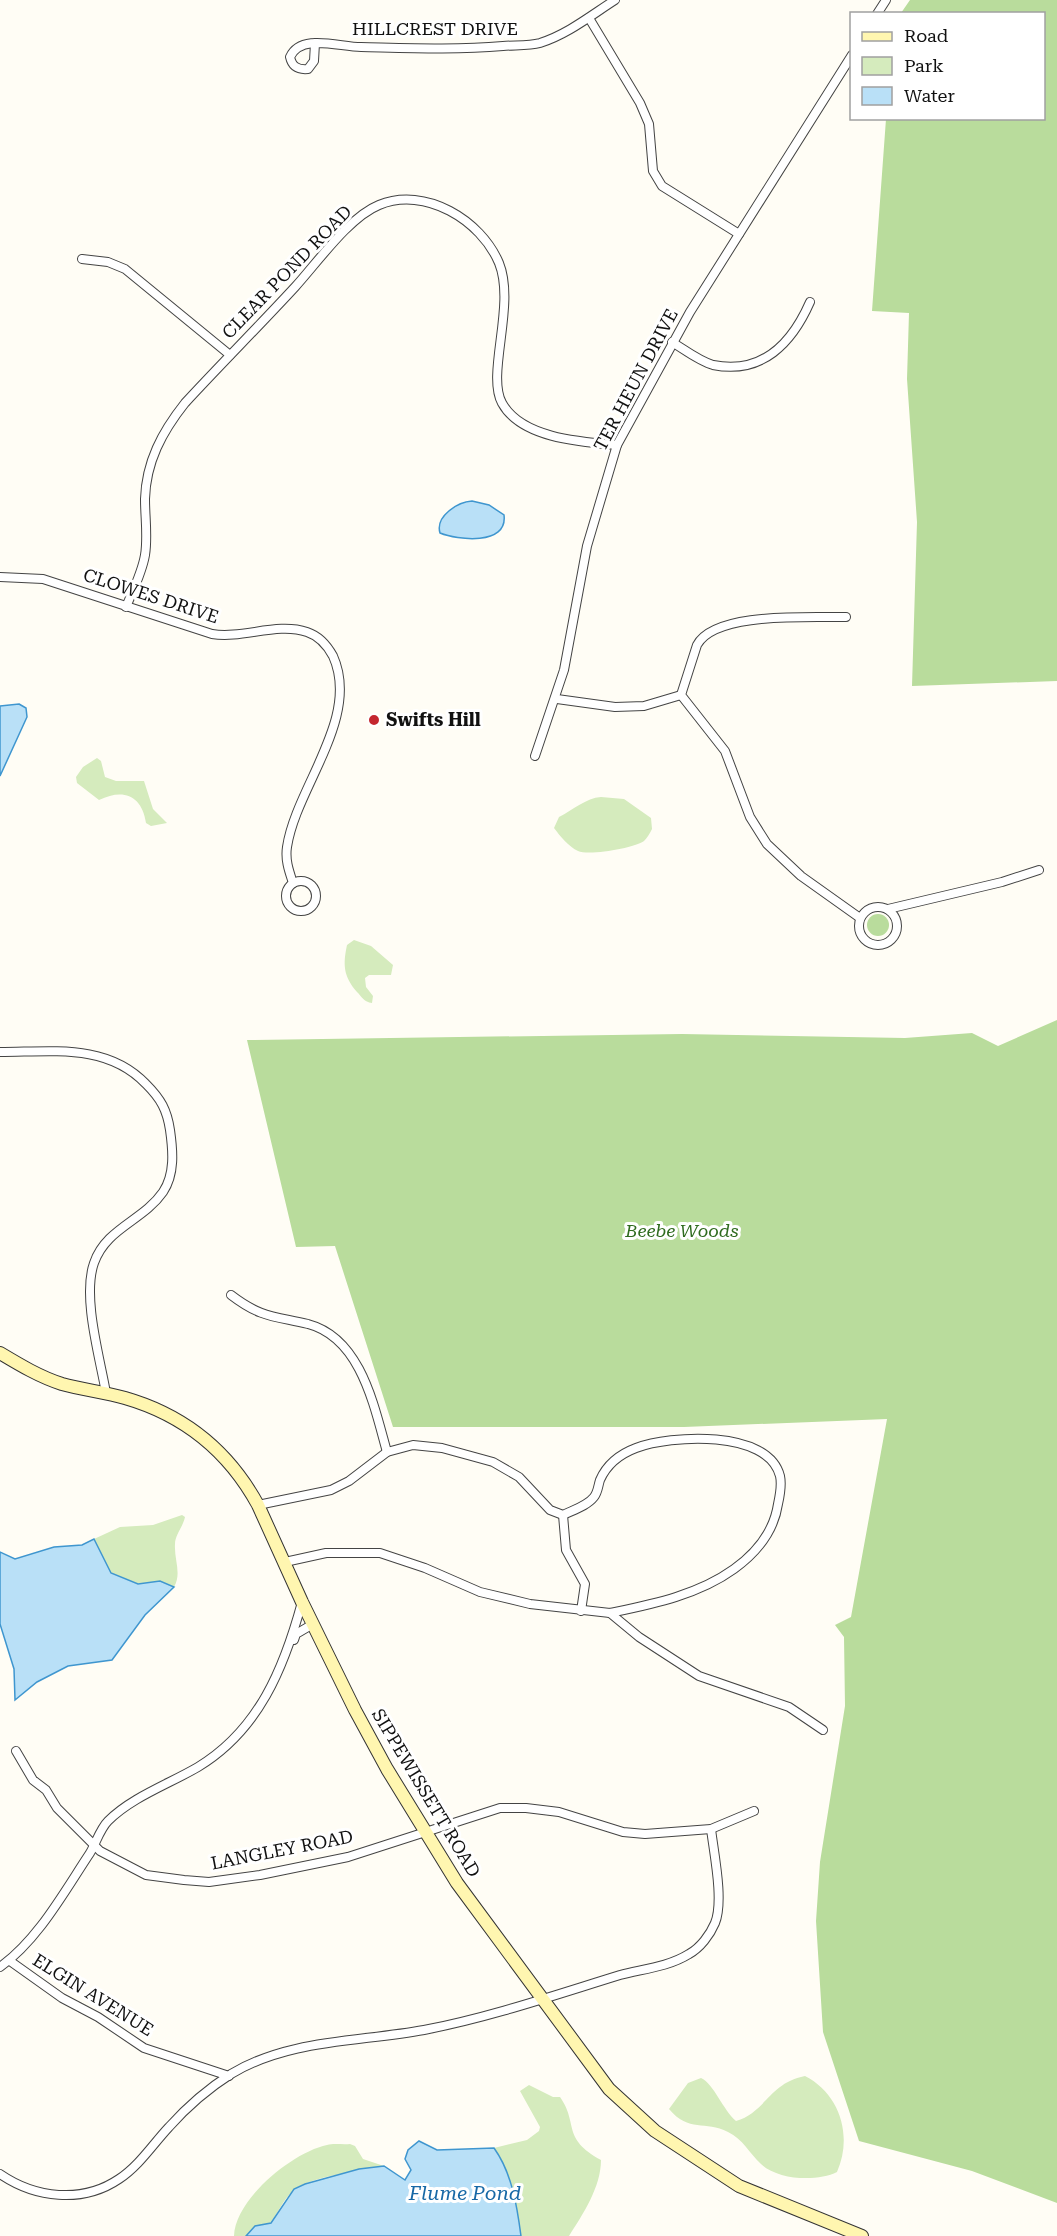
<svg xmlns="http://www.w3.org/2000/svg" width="1057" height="2236" font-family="'Roboto Serif',serif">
	<rect width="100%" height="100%" fill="#fffdf5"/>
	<g fill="#d5ebbd">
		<path d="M 97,758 L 101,761 L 105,777 L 116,781 L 144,781 L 153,809 L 167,823 L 151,826 L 146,823 C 142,795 123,788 99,800 L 77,783 L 76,777 L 83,767 Z"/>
		<path d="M 601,797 L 624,799 L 651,818 L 652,829 C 650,833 647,838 644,841 C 635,848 589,856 578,851 C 569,847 560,836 554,828 L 559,817 C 573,810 586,798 601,797 Z"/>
		<path d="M 354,940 L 371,946 L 393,965 L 391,975 L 369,975 L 365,978 L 366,987 L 373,996 L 372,1003 C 364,1002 362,997 357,992 C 343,976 343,964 347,945 Z"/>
		<path d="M 182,1515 L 185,1517 C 183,1527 175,1535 175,1544 C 174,1560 182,1573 174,1587 L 160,1581 L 138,1584 L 111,1573 L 94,1539 L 120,1527 L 153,1525 Z"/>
		<path d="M 805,2076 C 840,2094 853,2136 837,2172 C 817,2182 778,2180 761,2164 C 749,2153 743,2139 728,2132 C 705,2120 689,2133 669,2109 L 688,2083 L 701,2078 C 714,2084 723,2110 736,2121 C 766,2112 769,2083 805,2076 Z"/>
		<path d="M 529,2085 L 553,2097 L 560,2097 C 579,2124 561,2138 601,2160 C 601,2187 583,2214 569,2236 L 521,2236 L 509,2177 L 494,2148 L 527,2140 L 539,2131 L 540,2127 L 520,2091 Z"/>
		<path d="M 350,2144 L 355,2146 L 363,2159 L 384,2166 C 362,2171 311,2176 294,2190 C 283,2199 278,2214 269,2224 L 255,2226 L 246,2236 L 234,2236 C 235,2199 293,2152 327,2145 C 334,2143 343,2145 350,2144 Z"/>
	</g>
	<g fill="#b9dc9c">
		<path d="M 910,0 L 1057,0 L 1057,681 L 912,686 L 917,522 L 907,379 L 909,313 L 872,311 L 886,119 L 1044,118 L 1044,14 L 901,13 Z"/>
		<circle cx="878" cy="925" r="11"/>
		<path d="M 1057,1020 L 1057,2203 L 972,2171 L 859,2141 L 823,2032 L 816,1921 L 820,1862 L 845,1706 L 844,1637 L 835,1625 L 851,1617 L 887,1419 L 684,1427 L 393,1427 L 335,1246 L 296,1247 L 247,1040 L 682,1034 L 905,1038 L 972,1033 L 998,1046 Z"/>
	</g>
	<g fill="#b9e0f7" stroke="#3f96cf" stroke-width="1.5">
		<path d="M 472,501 L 489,505 L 504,515 C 508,546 457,540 440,533 C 435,516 458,502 472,501 Z"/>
		<path d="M 19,704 L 26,708 L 27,717 L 0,776 L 0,706 Z"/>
		<path d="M 94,1539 L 111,1573 L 138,1584 L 160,1581 L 174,1587 L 145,1615 L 112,1660 L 68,1666 L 37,1682 L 15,1700 L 14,1669 L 0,1624 L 0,1552 L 15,1559 L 54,1547 L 82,1545 Z"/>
		<path d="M 419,2141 L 437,2150 L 494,2148 C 512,2173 517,2206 521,2236 L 246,2236 L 255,2226 L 271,2223 L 294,2189 L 305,2184 L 359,2169 L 384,2166 L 405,2180 L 411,2170 L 405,2159 L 408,2150 Z"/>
	</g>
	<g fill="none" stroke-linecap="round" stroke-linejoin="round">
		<g stroke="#444" stroke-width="10">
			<g id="street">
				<path d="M 877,14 L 886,0"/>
				<path d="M 589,18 L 640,103 L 649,124 L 653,171 L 662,186 L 739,234"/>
				<path d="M 315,43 L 314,61 L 308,69 C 297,70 292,66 290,57 C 301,33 339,47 361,47 C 408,48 456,50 503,46 C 515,45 529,46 540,43 C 568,34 590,16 615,0"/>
				<path d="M 82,259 L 108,262 L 125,269 L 230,355"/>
				<path d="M 672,342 C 685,350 699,361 713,365 C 762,375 792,343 810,302"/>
				<path d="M 0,577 L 43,579 L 212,634 C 243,639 277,622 307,632 C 319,636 327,645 333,656 C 361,718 296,787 287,847 C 285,860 289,871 293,883"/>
				<path d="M 126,607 C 133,590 142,573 145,555 C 148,537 145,518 145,499 C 146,462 162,432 185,403 C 221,364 259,326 295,287 C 317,263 349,217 379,205 C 425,186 481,220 499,263 C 516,305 486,374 502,403 C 521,438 580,442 617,445"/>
				<path d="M 846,617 C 811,618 715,611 697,645 L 681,695 L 725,751 L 750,817 L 767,844 L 801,876 L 860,918"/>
				<path d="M 557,699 L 615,707 L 644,706 L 681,695"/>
				<path d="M 535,756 L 564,670 L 587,546 L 617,445 L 690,312 L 852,55"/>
				<circle cx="301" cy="896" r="15"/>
				<circle cx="878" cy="926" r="19"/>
				<path d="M 888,909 L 1002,882 L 1039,870"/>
				<path d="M 0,1052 C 52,1052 107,1043 146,1084 C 161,1099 167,1110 170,1130 C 173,1151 175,1174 163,1192 C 143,1221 106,1228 94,1263 C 82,1297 100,1358 106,1393"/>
				<path d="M 231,1295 C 261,1318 274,1316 308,1324 C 361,1338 374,1406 387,1452"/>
				<path d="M 258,1505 L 331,1490 L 349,1481 L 387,1452 L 413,1445 L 442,1448 L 493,1462 L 519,1477 L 550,1510 L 563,1515 C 573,1510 587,1506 594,1497 C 598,1492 598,1486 600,1480 C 607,1464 620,1454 636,1448 C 670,1435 768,1429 780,1476 C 782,1485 780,1495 778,1504 C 774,1531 756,1553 734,1569 C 698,1595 653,1604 610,1613"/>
				<path d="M 563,1515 L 566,1550 L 585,1584 L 581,1611"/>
				<path d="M 285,1562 L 326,1553 L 380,1553 L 425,1568 L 480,1592 L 530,1604 L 610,1613 L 639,1637 L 699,1676 L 789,1707 L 823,1730"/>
				<path d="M 294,1640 L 296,1634 L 313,1624"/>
				<path d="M 16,1751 L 33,1780 L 46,1790 L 57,1808 L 100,1851 L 146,1875 L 184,1880 L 209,1882 L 260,1875 L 348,1857 L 500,1808 L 526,1808 L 559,1812 L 623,1832 L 645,1834 L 711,1829 L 754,1811"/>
				<path d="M 10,1961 L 62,1998 L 98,2017 L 144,2048 L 229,2076"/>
				<path d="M 0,1967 C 38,1940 64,1892 90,1853 C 96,1843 100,1829 108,1821 C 132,1797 169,1784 198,1767 C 259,1730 284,1668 302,1602"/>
				<path d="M 0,2174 C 35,2198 82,2204 119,2179 C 139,2166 153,2144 169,2127 C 186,2108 209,2088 231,2074 C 289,2039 359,2042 424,2030 C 491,2017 555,1995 620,1975 C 643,1969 668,1967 689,1954 C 700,1948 710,1935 715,1923 C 724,1901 714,1854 711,1829"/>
			</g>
		</g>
		<g stroke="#333" stroke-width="14">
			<path id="secondary" d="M 0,1353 C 20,1365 40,1377 62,1384 C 83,1390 105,1392 125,1398 C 184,1415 229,1452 258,1505 L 302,1602 L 355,1710 L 387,1769 L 457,1883 L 609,2089 L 655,2131 L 739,2186 L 862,2236"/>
		</g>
		<use href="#street" stroke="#fff" stroke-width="8"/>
		<use href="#secondary" stroke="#fff6b0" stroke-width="12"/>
	</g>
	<circle fill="#c4262e" stroke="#fff" stroke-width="2" cx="374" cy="720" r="6"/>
	<g text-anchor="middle" stroke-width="6" stroke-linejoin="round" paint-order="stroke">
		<g font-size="18" fill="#111" stroke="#fff">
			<text x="435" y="35">HILLCREST DRIVE</text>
			<text transform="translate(287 272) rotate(-46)" y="6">CLEAR POND ROAD</text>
			<text transform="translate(636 380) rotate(-62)" y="6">TER HEUN DRIVE</text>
			<text transform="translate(151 596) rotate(18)" y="6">CLOWES DRIVE</text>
			<text transform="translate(426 1793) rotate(59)" y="6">SIPPEWISSETT ROAD</text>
			<text transform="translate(282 1850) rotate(-11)" y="6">LANGLEY ROAD</text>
			<text transform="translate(93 1995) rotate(32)" y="6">ELGIN AVENUE</text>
		</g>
		<g font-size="18" font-weight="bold" fill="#111" stroke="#fff" text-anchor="start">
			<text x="386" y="726">Swifts Hill</text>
		</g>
		<g font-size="18" font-style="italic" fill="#2f6b1f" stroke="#fff">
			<text x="682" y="1237">Beebe Woods</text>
		</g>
		<g font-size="20" font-style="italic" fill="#1768a6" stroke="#fff">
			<text x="465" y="2200">Flume Pond</text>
		</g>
	</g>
	<rect x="850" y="12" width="195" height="108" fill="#ffffff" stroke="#a0a0a0" stroke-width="1.5"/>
	<rect x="862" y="32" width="30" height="9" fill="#fff6b0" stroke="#a0a0a0" stroke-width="1.5"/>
	<text x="904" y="42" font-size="18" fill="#111111">Road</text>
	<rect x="862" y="57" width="30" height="18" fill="#d5ebbd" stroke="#a0a0a0" stroke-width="1.5"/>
	<text x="904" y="72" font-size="18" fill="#111111">Park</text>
	<rect x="862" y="87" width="30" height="18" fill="#b9e0f7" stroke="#a0a0a0" stroke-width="1.5"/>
	<text x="904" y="102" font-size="18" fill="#111111">Water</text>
</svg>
